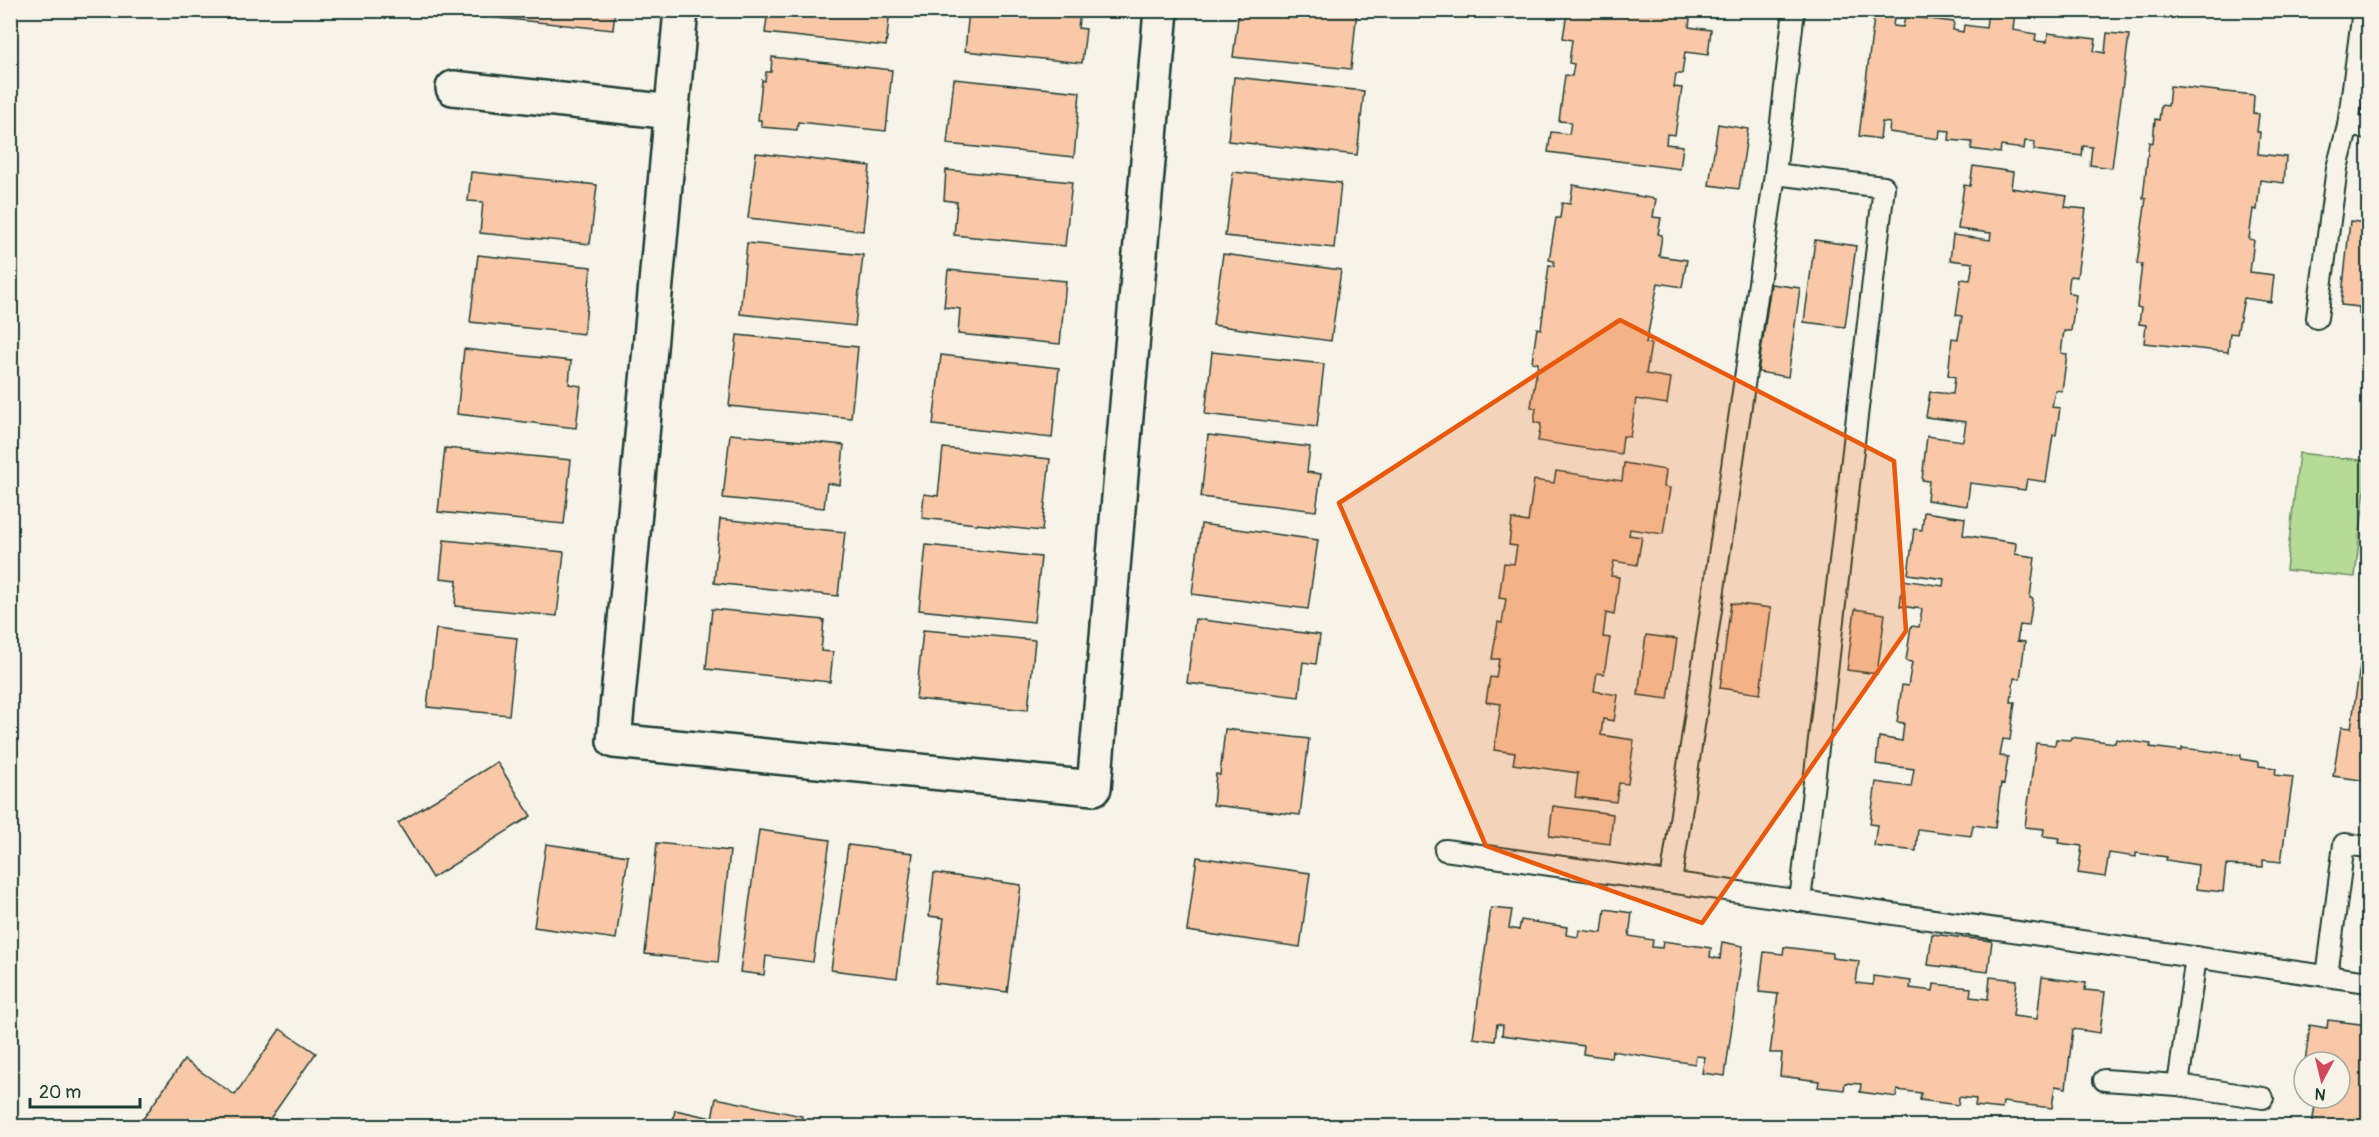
<svg xmlns="http://www.w3.org/2000/svg" width="2379" height="1137" font-family="Pangolin,sans-serif">
	<rect width="100%" height="100%" fill="#f7f3e8"/>
	<filter id="ink" filterUnits="userSpaceOnUse"><feTurbulence type="fractalNoise" baseFrequency=".0167" numOctaves="2"/><feDisplacementMap in="SourceGraphic" scale="12" xChannelSelector="R" yChannelSelector="G"/><feConvolveMatrix kernelMatrix="1 2 1 2 8 2 1 2 1" color-interpolation-filters="sRGB"/></filter>
	<g filter="url(#ink)">
		<path fill="#b6db96" stroke="#6a8c65" stroke-width="1.5" d="M 2299,453 L 2368,461 L 2355,577 L 2286,570 Z"/>
		<g fill="#f8c8a7" stroke="#1f3d34" stroke-width="1.5">
			<path d="M 489,10 L 615,10 L 613,30 L 488,17 Z"/>
			<path d="M 768,10 L 890,10 L 886,46 L 765,33 Z"/>
			<path d="M 969,10 L 1080,10 L 1078,28 L 1086,29 L 1082,63 L 965,51 Z"/>
			<path d="M 1239,10 L 1357,10 L 1351,69 L 1233,57 Z"/>
			<path d="M 1575,10 L 1691,10 L 1689,27 L 1711,30 L 1708,55 L 1685,52 L 1682,74 L 1676,74 L 1674,87 L 1682,88 L 1675,135 L 1667,134 L 1666,144 L 1683,146 L 1680,169 L 1548,152 L 1551,132 L 1569,134 L 1571,122 L 1559,121 L 1565,75 L 1572,76 L 1574,64 L 1569,63 L 1572,40 L 1563,38 L 1567,13 L 1574,14 Z"/>
			<path d="M 1875,10 L 1895,10 L 1893,26 L 1903,27 L 1905,16 L 1954,22 L 1953,30 L 1963,32 L 1964,25 L 1986,28 L 1988,10 L 2015,10 L 2013,30 L 2036,34 L 2035,41 L 2047,42 L 2048,33 L 2096,39 L 2094,51 L 2105,53 L 2107,33 L 2129,35 L 2112,168 L 2090,165 L 2092,147 L 2083,146 L 2082,156 L 2034,150 L 2035,142 L 2025,141 L 2024,149 L 2001,146 L 2000,153 L 1971,149 L 1972,142 L 1949,140 L 1950,131 L 1940,130 L 1939,139 L 1889,132 L 1890,123 L 1882,122 L 1880,139 L 1859,136 Z"/>
			<path d="M 772,57 L 892,70 L 886,131 L 798,122 L 797,130 L 761,127 L 761,120 L 758,120 L 762,80 L 765,81 L 766,72 L 771,72 Z"/>
			<path d="M 1234,77 L 1364,91 L 1357,155 L 1228,141 Z"/>
			<path d="M 954,79 L 1080,92 L 1074,157 L 947,144 Z"/>
			<path d="M 2170,86 L 2254,95 L 2253,113 L 2259,114 L 2257,132 L 2260,132 L 2258,154 L 2286,157 L 2284,183 L 2260,180 L 2257,210 L 2253,209 L 2249,239 L 2254,240 L 2250,272 L 2274,275 L 2271,302 L 2244,298 L 2237,334 L 2230,333 L 2228,352 L 2144,343 L 2146,325 L 2139,324 L 2141,308 L 2137,307 L 2142,264 L 2137,264 L 2146,198 L 2143,198 L 2149,142 L 2153,143 L 2155,119 L 2159,120 L 2161,105 L 2168,106 Z"/>
			<path d="M 1718,124 L 1748,129 L 1739,189 L 1709,185 Z"/>
			<path d="M 756,153 L 870,166 L 863,231 L 748,218 Z"/>
			<path d="M 1973,166 L 2013,172 L 2011,188 L 2067,196 L 2065,207 L 2086,209 L 2077,277 L 2070,276 L 2068,293 L 2076,295 L 2071,331 L 2064,331 L 2061,353 L 2067,354 L 2062,391 L 2055,390 L 2052,407 L 2060,408 L 2056,435 L 2053,435 L 2046,482 L 2027,479 L 2025,490 L 1970,483 L 1967,506 L 1927,500 L 1929,481 L 1922,480 L 1927,436 L 1963,441 L 1966,422 L 1926,417 L 1930,392 L 1953,394 L 1955,377 L 1948,375 L 1952,338 L 1958,339 L 1962,316 L 1956,315 L 1961,279 L 1970,280 L 1973,263 L 1950,260 L 1953,235 L 1990,240 L 1991,233 L 1958,229 L 1964,185 L 1970,186 Z"/>
			<path d="M 946,170 L 1072,182 L 1065,246 L 954,235 L 957,202 L 944,200 Z"/>
			<path d="M 471,172 L 597,185 L 590,244 L 480,233 L 483,202 L 468,201 Z"/>
			<path d="M 1233,172 L 1341,183 L 1334,248 L 1225,236 Z"/>
			<path d="M 1573,185 L 1656,199 L 1653,217 L 1661,218 L 1658,234 L 1662,235 L 1659,256 L 1687,260 L 1682,287 L 1658,283 L 1646,343 L 1651,344 L 1646,374 L 1671,378 L 1667,404 L 1636,399 L 1630,437 L 1623,436 L 1621,454 L 1538,441 L 1541,424 L 1534,422 L 1536,408 L 1531,407 L 1538,363 L 1532,362 L 1537,328 L 1541,329 L 1549,265 L 1554,266 L 1554,261 L 1549,260 L 1556,218 L 1560,218 L 1562,203 L 1570,204 Z"/>
			<path d="M 2350,221 L 2368,223 L 2368,315 L 2359,314 L 2359,307 L 2341,305 Z"/>
			<path d="M 1815,240 L 1856,246 L 1845,327 L 1804,322 Z"/>
			<path d="M 747,243 L 863,255 L 855,326 L 740,314 Z"/>
			<path d="M 1223,254 L 1341,270 L 1331,341 L 1213,325 Z"/>
			<path d="M 478,255 L 591,267 L 584,334 L 470,322 Z"/>
			<path d="M 948,270 L 1066,281 L 1060,344 L 958,334 L 960,309 L 944,307 Z"/>
			<path d="M 1771,284 L 1800,288 L 1788,377 L 1758,372 Z"/>
			<path d="M 737,335 L 858,347 L 851,418 L 729,406 Z"/>
			<path d="M 464,349 L 571,361 L 569,384 L 581,386 L 576,428 L 457,414 Z"/>
			<path d="M 1212,352 L 1324,364 L 1317,427 L 1205,414 Z"/>
			<path d="M 941,355 L 1059,368 L 1052,438 L 933,425 Z"/>
			<path d="M 730,434 L 844,445 L 840,485 L 827,483 L 824,508 L 723,498 Z"/>
			<path d="M 1208,435 L 1310,447 L 1307,472 L 1321,474 L 1316,511 L 1201,497 Z"/>
			<path d="M 445,448 L 571,460 L 564,524 L 438,512 Z"/>
			<path d="M 943,448 L 1050,459 L 1042,531 L 922,518 L 924,494 L 938,496 Z"/>
			<path d="M 1624,463 L 1666,470 L 1664,487 L 1670,488 L 1663,534 L 1630,529 L 1629,535 L 1642,537 L 1637,565 L 1614,561 L 1611,576 L 1619,577 L 1614,615 L 1606,613 L 1603,637 L 1610,638 L 1604,674 L 1597,673 L 1594,691 L 1618,695 L 1614,721 L 1603,719 L 1601,735 L 1634,740 L 1628,784 L 1619,783 L 1616,802 L 1575,797 L 1578,773 L 1513,764 L 1515,753 L 1494,750 L 1501,704 L 1486,702 L 1490,677 L 1496,678 L 1499,659 L 1492,659 L 1498,622 L 1502,623 L 1506,599 L 1499,598 L 1504,563 L 1514,564 L 1517,546 L 1509,545 L 1512,519 L 1528,522 L 1534,480 L 1554,483 L 1556,471 L 1622,481 Z"/>
			<path d="M 1924,512 L 1965,518 L 1963,535 L 2016,543 L 2015,554 L 2035,557 L 2030,598 L 2033,599 L 2029,626 L 2020,625 L 2017,641 L 2025,642 L 2020,679 L 2014,678 L 2011,702 L 2015,702 L 2010,740 L 2003,739 L 2000,756 L 2008,757 L 2004,784 L 2001,783 L 1995,828 L 1973,825 L 1971,836 L 1918,829 L 1916,851 L 1874,846 L 1877,825 L 1870,824 L 1876,782 L 1911,787 L 1914,769 L 1876,764 L 1879,737 L 1902,741 L 1904,723 L 1897,722 L 1902,685 L 1908,686 L 1912,662 L 1906,661 L 1911,626 L 1919,627 L 1922,609 L 1900,606 L 1903,580 L 1943,586 L 1944,579 L 1908,574 L 1914,529 L 1922,530 Z"/>
			<path d="M 720,519 L 845,532 L 838,596 L 714,583 Z"/>
			<path d="M 1201,524 L 1318,540 L 1308,609 L 1192,594 Z"/>
			<path d="M 444,540 L 564,552 L 557,616 L 455,606 L 457,580 L 440,578 Z"/>
			<path d="M 926,545 L 1041,557 L 1034,622 L 919,610 Z"/>
			<path d="M 1731,603 L 1771,608 L 1760,694 L 1720,688 Z"/>
			<path d="M 712,609 L 824,620 L 821,651 L 833,652 L 830,682 L 706,669 Z"/>
			<path d="M 1855,609 L 1885,614 L 1877,674 L 1847,670 Z"/>
			<path d="M 1195,619 L 1320,635 L 1316,664 L 1303,662 L 1299,697 L 1187,683 Z"/>
			<path d="M 436,629 L 517,638 L 509,715 L 427,707 Z"/>
			<path d="M 923,630 L 1035,640 L 1028,710 L 916,699 Z"/>
			<path d="M 1646,635 L 1677,639 L 1668,699 L 1638,695 Z"/>
			<path d="M 2361,659 L 2368,660 L 2368,781 L 2333,776 L 2341,727 L 2351,728 Z"/>
			<path d="M 1225,729 L 1309,739 L 1300,815 L 1213,805 L 1216,774 L 1220,775 Z"/>
			<path d="M 2071,737 L 2115,743 L 2116,739 L 2151,744 L 2150,747 L 2182,751 L 2182,748 L 2241,755 L 2241,759 L 2259,762 L 2259,766 L 2276,768 L 2275,775 L 2293,777 L 2281,862 L 2263,860 L 2263,867 L 2226,865 L 2223,892 L 2196,889 L 2198,865 L 2166,860 L 2167,857 L 2136,853 L 2136,857 L 2109,853 L 2105,877 L 2078,873 L 2082,846 L 2058,843 L 2059,838 L 2043,836 L 2044,829 L 2025,827 L 2036,743 L 2055,745 L 2056,739 L 2070,740 Z"/>
			<path d="M 497,762 L 531,816 L 432,878 L 398,823 Z"/>
			<path d="M 1553,806 L 1613,814 L 1610,844 L 1549,836 Z"/>
			<path d="M 759,830 L 830,840 L 813,962 L 766,956 L 764,975 L 740,972 Z"/>
			<path d="M 657,843 L 730,851 L 718,962 L 645,954 Z"/>
			<path d="M 546,844 L 628,856 L 616,939 L 534,927 Z"/>
			<path d="M 848,845 L 913,853 L 897,978 L 831,970 Z"/>
			<path d="M 1197,857 L 1310,873 L 1300,947 L 1187,931 Z"/>
			<path d="M 934,873 L 1021,885 L 1007,992 L 935,983 L 944,918 L 929,916 Z"/>
			<path d="M 1491,908 L 1512,910 L 1509,928 L 1519,930 L 1521,920 L 1567,927 L 1566,935 L 1578,937 L 1579,930 L 1602,933 L 1605,909 L 1632,913 L 1629,936 L 1653,940 L 1652,947 L 1662,948 L 1663,941 L 1711,948 L 1710,957 L 1720,959 L 1722,942 L 1743,946 L 1725,1076 L 1702,1073 L 1705,1057 L 1696,1056 L 1695,1064 L 1612,1051 L 1611,1058 L 1583,1054 L 1584,1046 L 1502,1035 L 1503,1025 L 1497,1024 L 1495,1041 L 1473,1038 Z"/>
			<path d="M 1932,934 L 1992,941 L 1988,972 L 1928,965 Z"/>
			<path d="M 1784,947 L 1832,953 L 1832,958 L 1859,961 L 1856,983 L 1873,985 L 1873,976 L 1911,981 L 1910,988 L 1933,991 L 1934,984 L 1971,988 L 1970,997 L 1988,999 L 1990,977 L 2017,980 L 2013,1016 L 2037,1019 L 2042,977 L 2086,983 L 2085,990 L 2105,992 L 2100,1033 L 2073,1029 L 2066,1088 L 2055,1086 L 2052,1108 L 2003,1102 L 2002,1109 L 1975,1106 L 1976,1099 L 1959,1097 L 1958,1105 L 1920,1100 L 1921,1093 L 1897,1090 L 1897,1097 L 1860,1092 L 1861,1084 L 1845,1083 L 1844,1090 L 1818,1087 L 1819,1081 L 1780,1076 L 1782,1053 L 1770,1053 L 1778,994 L 1759,992 L 1764,952 L 1783,954 Z"/>
			<path d="M 2328,1020 L 2368,1025 L 2368,1126 L 2312,1126 L 2316,1098 L 2340,1098 L 2340,1062 L 2305,1062 L 2310,1025 L 2327,1028 Z"/>
			<path d="M 280,1029 L 316,1053 L 265,1126 L 138,1126 L 184,1060 L 235,1095 Z"/>
			<path d="M 716,1098 L 802,1116 L 800,1126 L 672,1126 L 675,1110 L 712,1118 Z"/>
		</g>
		<g fill="none" stroke-linecap="round" stroke-linejoin="round">
			<g stroke="#1f3d34" stroke-width="24">
				<g id="lane">
					<path d="M 2363,10 L 2348,126 L 2368,128"/>
					<path d="M 1775,174 L 1884,187 L 1800,901"/>
					<path d="M 2317,318 L 2337,168 L 2348,126"/>
					<path d="M 1445,850 L 2368,982"/>
					<path d="M 1671,882 L 1775,174 L 1794,10"/>
					<path d="M 2196,957 L 2178,1085 L 2263,1098"/>
					<path d="M 2327,976 L 2344,844 L 2368,847"/>
					<path d="M 2104,1080 L 2178,1085"/>
				</g>
			</g>
			<g stroke="#1f3d34" stroke-width="38">
				<g id="street">
					<path d="M 681,10 L 614,741 L 1094,788 L 1161,10"/>
					<path d="M 453,88 L 672,112"/>
				</g>
			</g>
			<use href="#lane" stroke="#f7f3e8" stroke-width="20"/>
			<use href="#street" stroke="#f7f3e8" stroke-width="33"/>
		</g>
	</g>
	<path fill="#e8590c" fill-opacity="0.2" stroke="#e8590c" stroke-width="4.5" stroke-linejoin="round" d="M 1620,320 L 1894,461 L 1906,631 L 1702,923 L 1486,846 L 1339,503 Z"/>
	<rect width="2379" height="1137" fill="none" stroke="#f7f3e8" stroke-width="36"/>
	<rect x="18" y="18" width="2343" height="1101" fill="none" stroke="#1f3d34" stroke-width="2" filter="url(#ink)"/>
	<g transform="translate(2322 1080) rotate(187)"><circle r="28" fill="#f7f3e8" stroke="#a1aaa0" stroke-width="1.5"/>
	<path d="M0-4.5L10 22L0 15L-10 22Z" fill="#d1495b"/>
	<text y="-9" font-size="16" font-weight="bold" text-anchor="middle" fill="#1f3d34">N</text>
	</g>
	<path d="M30 1098v9h110v-9" fill="none" stroke="#1f3d34" stroke-width="3"/>
	<text x="39" y="1098" font-size="18" fill="#1f3d34" stroke="#f7f3e8" stroke-width="4.5" paint-order="stroke">20 m</text>
</svg>
